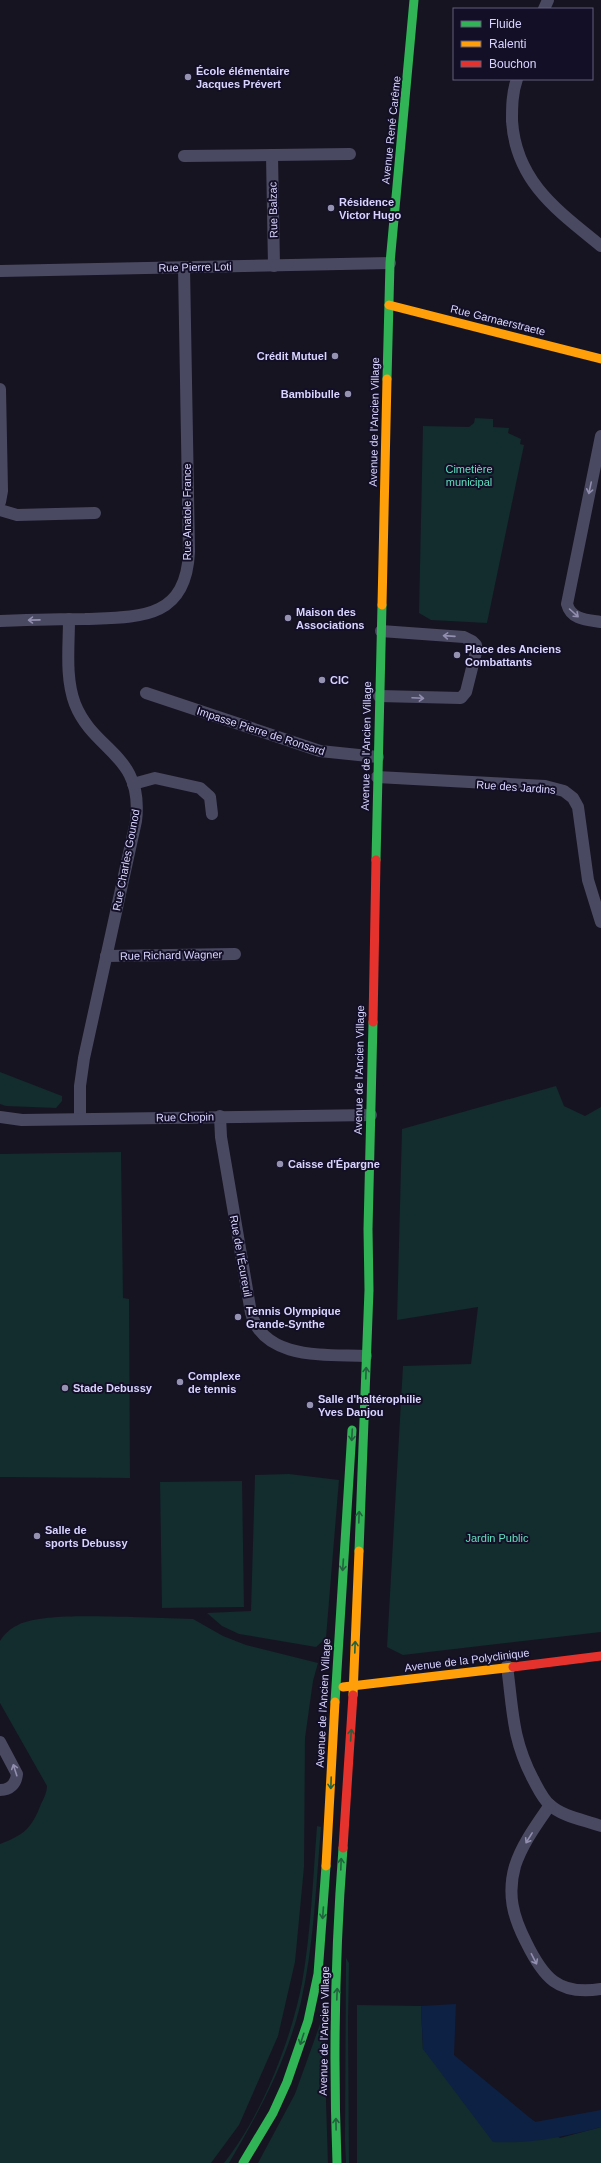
<svg xmlns="http://www.w3.org/2000/svg" width="601" height="2163" font-family="Helvetica,sans-serif">
	<rect width="100%" height="100%" fill="#161421"/>
	<g fill="#132c2d">
		<path d="M 475,418 L 493,419 L 493,427 L 509,428 L 508,433 L 521,439 L 520,444 L 524,445 L 487,623 L 431,620 L 419,613 L 423,426 L 469,427 L 474,423 Z"/>
		<path d="M 0,1072 L 62,1096 L 62,1101 L 56,1108 L 6,1106 L 0,1104 Z"/>
		<path d="M 556,1086 L 564,1106 L 585,1116 L 601,1107 L 601,1632 L 403,1655 L 387,1647 L 403,1366 L 471,1364 L 478,1307 L 397,1320 L 402,1129 Z"/>
		<path d="M 121,1152 L 123,1298 L 129,1299 L 130,1478 L 0,1477 L 0,1154 Z"/>
		<path d="M 289,1474 L 339,1480 L 326,1638 L 316,1647 L 239,1634 L 222,1626 L 207,1613 L 251,1611 L 255,1475 Z"/>
		<path d="M 242,1481 L 244,1607 L 162,1608 L 160,1482 Z"/>
		<path d="M 132,1617 L 193,1619 L 223,1636 L 246,1645 L 318,1663 L 313,1681 L 305,1738 L 304,1867 L 295,1962 L 278,2036 L 239,2125 L 211,2163 L 0,2163 L 0,1844 C 24,1835 32,1828 41,1804 C 44,1798 47,1792 47,1786 L 0,1703 L 0,1641 C 4,1634 11,1628 18,1625 C 42,1613 103,1617 132,1617 Z"/>
		<path d="M 317,1826 L 321,1827 C 316,1885 314,1945 301,2002 C 287,2061 259,2112 229,2163 L 224,2163 C 261,2117 291,2041 302,1983 C 311,1932 313,1878 317,1826 Z"/>
		<path d="M 346,1958 L 349,1963 L 348,2023 L 349,2163 L 346,2163 L 345,2140 Z"/>
		<path d="M 328,2002 L 326,2101 L 328,2163 L 258,2163 L 295,2094 Z"/>
		<path d="M 357,2005 L 421,2006 L 423,2049 L 560,2138 L 601,2127 L 601,2163 L 357,2163 Z"/>
	</g>
	<path fill="#0d2144" d="M 456,2004 L 454,2055 L 535,2122 L 601,2110 L 601,2127 C 563,2137 532,2144 493,2142 L 423,2049 L 421,2006 Z"/>
	<g fill="none" stroke-linecap="round" stroke-linejoin="round">
		<g stroke="#4a4962" stroke-width="12">
			<path d="M 544,9 L 548,0"/>
			<path d="M 517,79 C 512,93 512,107 512,121 C 516,182 558,211 601,246"/>
			<path d="M 272,155 L 274,266"/>
			<path d="M 184,156 L 350,154"/>
			<path d="M 0,271 L 390,263"/>
			<path d="M 0,389 L 2,491 L 0,502"/>
			<path d="M 601,436 L 567,604 C 571,620 588,620 601,622"/>
			<path d="M 0,510 L 17,515 L 95,513"/>
			<path d="M 69,619 C 69,646 65,678 75,704 C 94,752 144,754 136,821 L 84,1058 L 80,1086 L 80,1119"/>
			<path d="M 0,621 C 28,620 57,619 85,619 C 139,617 186,620 189,552 L 184,267"/>
			<path d="M 146,693 L 320,751 L 378,757"/>
			<path d="M 379,696 L 461,698 L 466,692 L 476,652 L 476,645 L 472,641 L 464,637 L 381,631"/>
			<path d="M 377,777 L 545,786 L 564,791 L 573,798 L 578,807 L 588,880 L 601,922"/>
			<path d="M 133,784 L 155,778 L 200,788 L 210,797 L 212,814"/>
			<path d="M 106,956 L 235,954"/>
			<path d="M 220,1116 L 221,1137 L 251,1313 C 264,1361 328,1354 366,1356"/>
			<path d="M 0,1117 L 22,1120 L 371,1115"/>
			<path d="M 507,1666 C 513,1711 512,1739 533,1779 C 538,1788 542,1798 550,1805 C 563,1817 585,1820 601,1826"/>
			<path d="M 0,1742 L 17,1774 C 16,1784 10,1790 0,1790"/>
			<path d="M 550,1805 C 537,1824 522,1844 515,1866 C 507,1894 513,1917 526,1942 C 543,1977 558,1996 601,1989"/>
		</g>
		<g stroke="#30b455" stroke-width="9">
			<path d="M 387,379 L 390,263 L 414,0"/>
			<path d="M 376,860 L 382,605"/>
			<path d="M 359,1551 L 369,1290 L 368,1229 L 373,1022"/>
			<path d="M 335,1702 L 352,1430"/>
			<path d="M 243,2163 L 273,2113 L 287,2082 L 308,2021 L 318,1974 L 326,1866"/>
			<path d="M 337,2163 C 333,2058 335,1953 343,1848"/>
		</g>
		<g stroke="#ff9f0a" stroke-width="9">
			<path d="M 389,305 L 601,359"/>
			<path d="M 382,605 L 387,379"/>
			<path d="M 343,1687 L 513,1667"/>
			<path d="M 353,1695 L 359,1551"/>
			<path d="M 326,1866 L 335,1702"/>
		</g>
		<g stroke="#e5322d" stroke-width="9">
			<path d="M 373,1022 L 376,860"/>
			<path d="M 513,1667 L 601,1656"/>
			<path d="M 343,1848 L 353,1695"/>
		</g>
	</g>
	<defs><path id="oneway-shaft" d="M-6 0H5M1.5-3L5.5 0L1.5 3" fill="none" stroke-width="1.6" stroke-linecap="round" stroke-linejoin="round"/></defs>
	<g stroke="#928eb0">
		<use href="#oneway-shaft" transform="translate(590 488) rotate(102)"/>
		<use href="#oneway-shaft" transform="translate(574 613) rotate(42)"/>
		<use href="#oneway-shaft" transform="translate(34 620) rotate(179)"/>
		<use href="#oneway-shaft" transform="translate(449 636) rotate(-176)"/>
		<use href="#oneway-shaft" transform="translate(418 698) rotate(3)"/>
		<use href="#oneway-shaft" transform="translate(15 1770) rotate(-108)"/>
		<use href="#oneway-shaft" transform="translate(529 1838) rotate(122)"/>
		<use href="#oneway-shaft" transform="translate(534 1959) rotate(63)"/>
	</g>
	<g stroke="#22623e">
		<use href="#oneway-shaft" transform="translate(366 1373) rotate(-88)"/>
		<use href="#oneway-shaft" transform="translate(352 1435) rotate(93)"/>
		<use href="#oneway-shaft" transform="translate(359 1517) rotate(-88)"/>
		<use href="#oneway-shaft" transform="translate(343 1565) rotate(94)"/>
		<use href="#oneway-shaft" transform="translate(355 1647) rotate(-88)"/>
		<use href="#oneway-shaft" transform="translate(351 1735) rotate(-86)"/>
		<use href="#oneway-shaft" transform="translate(331 1783) rotate(92)"/>
		<use href="#oneway-shaft" transform="translate(341 1864) rotate(-88)"/>
		<use href="#oneway-shaft" transform="translate(323 1913) rotate(94)"/>
		<use href="#oneway-shaft" transform="translate(337 1994) rotate(-88)"/>
		<use href="#oneway-shaft" transform="translate(302 2039) rotate(108)"/>
		<use href="#oneway-shaft" transform="translate(336 2124) rotate(-91)"/>
	</g>
	<g fill="#9591b1" stroke="#130f26" stroke-width="1.5">
		<circle cx="188" cy="77" r="4"/>
		<circle cx="331" cy="208" r="4"/>
		<circle cx="335" cy="356" r="4"/>
		<circle cx="348" cy="394" r="4"/>
		<circle cx="288" cy="618" r="4"/>
		<circle cx="457" cy="655" r="4"/>
		<circle cx="322" cy="680" r="4"/>
		<circle cx="280" cy="1164" r="4"/>
		<circle cx="238" cy="1317" r="4"/>
		<circle cx="180" cy="1382" r="4"/>
		<circle cx="65" cy="1388" r="4"/>
		<circle cx="310" cy="1405" r="4"/>
		<circle cx="37" cy="1536" r="4"/>
	</g>
	<g text-anchor="middle" stroke-width="4" stroke-linejoin="round" paint-order="stroke">
		<g font-size="11" font-weight="bold" fill="#d9d4ff" stroke="#130f26" text-anchor="start">
			<text x="196" y="75">École élémentaire<tspan x="196" dy="13">Jacques Prévert</tspan></text>
			<text x="339" y="206">Résidence<tspan x="339" dy="13">Victor Hugo</tspan></text>
			<text x="327" y="360" text-anchor="end">Crédit Mutuel</text>
			<text x="340" y="398" text-anchor="end">Bambibulle</text>
			<text x="296" y="616">Maison des<tspan x="296" dy="13">Associations</tspan></text>
			<text x="465" y="653">Place des Anciens<tspan x="465" dy="13">Combattants</tspan></text>
			<text x="330" y="684">CIC</text>
			<text x="288" y="1168">Caisse d'Épargne</text>
			<text x="246" y="1315">Tennis Olympique<tspan x="246" dy="13">Grande-Synthe</tspan></text>
			<text x="188" y="1380">Complexe<tspan x="188" dy="13">de tennis</tspan></text>
			<text x="73" y="1392">Stade Debussy</text>
			<text x="318" y="1403">Salle d'haltérophilie<tspan x="318" dy="13">Yves Danjou</tspan></text>
			<text x="45" y="1534">Salle de<tspan x="45" dy="13">sports Debussy</tspan></text>
		</g>
		<g font-size="11" fill="#d9d4ff" stroke="#130f26">
			<text transform="translate(391 130) rotate(-84)" y="4">Avenue René Carême</text>
			<text transform="translate(273 210) rotate(-91)" y="4">Rue Balzac</text>
			<text transform="translate(195 267) rotate(-1)" y="4">Rue Pierre Loti</text>
			<text transform="translate(498 320) rotate(14)" y="4">Rue Garnaerstraete</text>
			<text transform="translate(374 422) rotate(-89)" y="4">Avenue de l'Ancien Village</text>
			<text transform="translate(187 512) rotate(-90)" y="4">Rue Anatole France</text>
			<text transform="translate(261 731) rotate(18)" y="4">Impasse Pierre de Ronsard</text>
			<text transform="translate(366 746) rotate(-89)" y="4">Avenue de l'Ancien Village</text>
			<text transform="translate(516 787) rotate(4)" y="4">Rue des Jardins</text>
			<text transform="translate(126 860) rotate(-79)" y="4">Rue Charles Gounod</text>
			<text transform="translate(171 955) rotate(-1)" y="4">Rue Richard Wagner</text>
			<text transform="translate(359 1070) rotate(-89)" y="4">Avenue de l'Ancien Village</text>
			<text transform="translate(185 1117) rotate(-1)" y="4">Rue Chopin</text>
			<text transform="translate(241 1256) rotate(80)" y="4">Rue de l'Écureuil</text>
			<text transform="translate(467 1660) rotate(-7)" y="4">Avenue de la Polyclinique</text>
			<text transform="translate(323 1703) rotate(-87)" y="4">Avenue de l'Ancien Village</text>
			<text transform="translate(324 2031) rotate(-89)" y="4">Avenue de l'Ancien Village</text>
		</g>
		<g font-size="11" fill="#5fe0c0" stroke="#130f26">
			<text x="469" y="473">Cimetière<tspan x="469" dy="13">municipal</tspan></text>
			<text x="497" y="1542">Jardin Public</text>
		</g>
	</g>
	<rect x="453" y="8" width="140" height="72" fill="#130f26" stroke="#625e7d"/>
	<rect x="461" y="21" width="20" height="6" fill="#30b455" stroke="#625e7d"/>
	<text x="489" y="28" font-size="12" fill="#d9d4ff">Fluide</text>
	<rect x="461" y="41" width="20" height="6" fill="#ff9f0a" stroke="#625e7d"/>
	<text x="489" y="48" font-size="12" fill="#d9d4ff">Ralenti</text>
	<rect x="461" y="61" width="20" height="6" fill="#e5322d" stroke="#625e7d"/>
	<text x="489" y="68" font-size="12" fill="#d9d4ff">Bouchon</text>
</svg>
